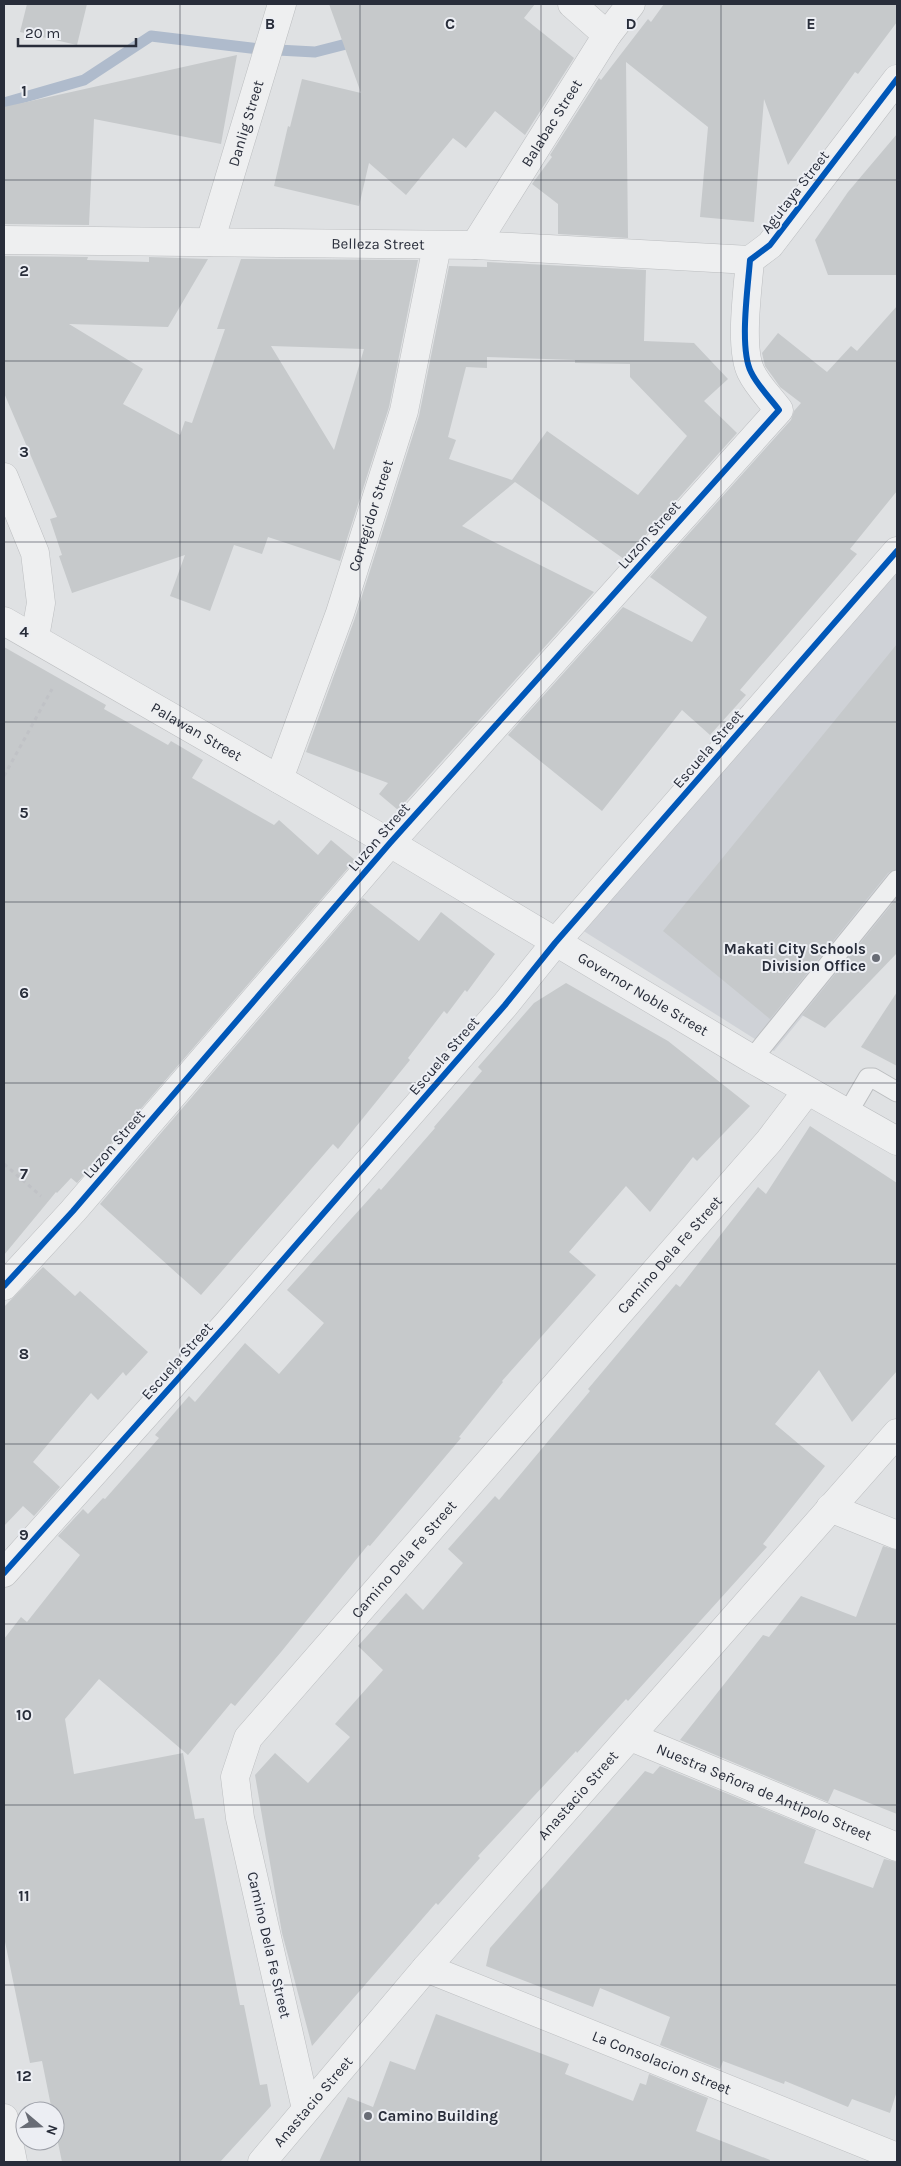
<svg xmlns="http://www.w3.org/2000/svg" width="901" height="2166" font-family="Karla,sans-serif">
	<rect width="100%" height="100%" fill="#dfe1e3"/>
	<path fill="#cfd2d7" d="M 897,569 L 897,901 L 774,1051 L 582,930 Z"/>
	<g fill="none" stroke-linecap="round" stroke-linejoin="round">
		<path stroke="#afbbcc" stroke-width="11" d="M 4,103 L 84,80 L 151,36 L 259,49 L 315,52 L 358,41"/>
	</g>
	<g fill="#c6c9cb" fill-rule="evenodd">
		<path d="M 27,4 L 87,4 L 77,45 L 20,32 Z"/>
		<path d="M 329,4 L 535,4 L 524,18 L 574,58 L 525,135 L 495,111 L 466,148 L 453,138 L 406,195 L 369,163 L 359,206 L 274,186 L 288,126 L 290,127 L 302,79 L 361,93 Z"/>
		<path d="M 664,4 L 897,4 L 897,22 L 858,74 L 855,72 L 788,165 L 764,99 L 754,222 L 700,217 L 708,127 L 626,62 L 628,238 L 558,234 L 558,204 L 532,184 L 552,157 L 550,155 L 599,78 L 601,80 L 648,19 L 651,22 Z"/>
		<path d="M 237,55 L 221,144 L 94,119 L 89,225 L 4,224 L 4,107 Z"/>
		<path d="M 897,134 L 897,275 L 828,275 L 815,240 L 848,192 Z"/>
		<path d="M 4,256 L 88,257 L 87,260 L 149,262 L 149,257 L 208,259 L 168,327 L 69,324 L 143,369 L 123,404 L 180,435 L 185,421 L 192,423 L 225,329 L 217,329 L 241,259 L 418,260 L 389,407 L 340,561 L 268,537 L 262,554 L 234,545 L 210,611 L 170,596 L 185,555 L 72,593 L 59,556 L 62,555 L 50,519 L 57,517 L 4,393 ZM 271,346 L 364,349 L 334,450 Z"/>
		<path d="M 487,262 L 646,270 L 644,341 L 694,343 L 728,379 L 704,401 L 737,433 L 624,559 L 515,482 L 462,526 L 594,592 L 398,810 L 379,794 L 388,783 L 306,752 L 355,618 L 419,416 L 449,266 L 487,267 ZM 487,357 L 575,360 L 575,363 L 630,364 L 630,377 L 687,436 L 638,495 L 547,431 L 512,480 L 449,459 L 456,440 L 448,437 L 466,367 L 487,368 Z"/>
		<path d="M 897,306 L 897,491 L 850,549 L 857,554 L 740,690 L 746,695 L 710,735 L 682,710 L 602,811 L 508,735 L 623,607 L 692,642 L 707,617 L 650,577 L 791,420 L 794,411 L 801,403 L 780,387 L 773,377 L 765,366 L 762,353 L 778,333 L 827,372 L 851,346 L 857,351 Z"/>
		<path d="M 897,644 L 897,869 L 888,873 L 770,1019 L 663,931 Z"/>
		<path d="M 4,647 L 106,705 L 104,709 L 168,745 L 171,741 L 203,760 L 192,778 L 274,825 L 279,820 L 318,855 L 331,840 L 355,860 L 77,1183 L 71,1178 L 57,1193 L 56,1192 L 4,1255 Z"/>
		<path d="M 363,898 L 419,941 L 441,912 L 495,954 L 467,992 L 465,990 L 447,1014 L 444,1011 L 408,1058 L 410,1060 L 338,1149 L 333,1144 L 201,1295 L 100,1204 Z"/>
		<path d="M 897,898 L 897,953 L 825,1028 L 802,1015 Z"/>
		<path d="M 566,983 L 668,1041 L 750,1106 L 697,1161 L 693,1157 L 650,1212 L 626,1186 L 569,1252 L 596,1275 L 502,1381 L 503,1382 L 459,1437 L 461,1438 L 370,1546 L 368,1545 L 281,1652 L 235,1706 L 231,1703 L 188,1755 L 99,1679 L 65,1719 L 74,1774 L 183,1753 L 195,1819 L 204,1818 L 240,2005 L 244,2005 L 260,2085 L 267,2084 L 271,2106 L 220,2162 L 62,2162 L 55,2128 L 55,2111 L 52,2111 L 42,2061 L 30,2063 L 4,1937 L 4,1639 L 21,1617 L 27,1622 L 80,1555 L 58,1536 L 83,1509 L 88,1514 L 103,1498 L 105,1499 L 159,1438 L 155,1435 L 189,1396 L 195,1402 L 245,1343 L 279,1374 L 324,1323 L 287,1290 L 379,1188 L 381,1190 L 435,1128 L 434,1127 L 482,1071 L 478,1067 L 534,1003 Z"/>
		<path d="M 897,992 L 897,1066 L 861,1047 Z"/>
		<path d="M 810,1126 L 897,1183 L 897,1371 L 852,1422 L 819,1370 L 775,1424 L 825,1466 L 763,1544 L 767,1547 L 628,1701 L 626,1699 L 577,1753 L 576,1751 L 478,1856 L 480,1858 L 438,1905 L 436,1903 L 312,2046 L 282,1933 L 255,1775 L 275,1753 L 308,1783 L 350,1737 L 335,1724 L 383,1670 L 358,1646 L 406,1593 L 423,1610 L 463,1563 L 448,1549 L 495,1496 L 499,1500 L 590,1391 L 588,1389 L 676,1284 L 680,1287 L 758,1187 L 766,1194 Z"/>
		<path d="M 43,1267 L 75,1296 L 80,1291 L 148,1352 L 126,1376 L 123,1372 L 98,1400 L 91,1393 L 33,1462 L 60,1487 L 34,1516 L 23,1506 L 4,1526 L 4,1307 Z"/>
		<path d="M 883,1546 L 897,1550 L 897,1814 L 834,1789 L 828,1802 L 680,1740 L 763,1635 L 769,1637 L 801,1596 L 856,1617 Z"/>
		<path d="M 660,1766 L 816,1830 L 804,1863 L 873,1888 L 884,1859 L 897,1862 L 897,2091 L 890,2113 L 852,2099 L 848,2107 L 785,2081 L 784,2084 L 723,2061 L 720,2069 L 660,2045 L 670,2017 L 600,1988 L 593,2007 L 486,1966 L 490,1948 L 645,1771 L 653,1774 Z"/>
		<path d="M 436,2014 L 569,2064 L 565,2074 L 633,2101 L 640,2083 L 646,2085 L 649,2074 L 708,2098 L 696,2131 L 770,2160 L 770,2162 L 319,2162 L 348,2097 L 373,2107 L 390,2061 L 415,2070 Z"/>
	</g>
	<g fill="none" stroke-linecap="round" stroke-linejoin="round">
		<g stroke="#bcbec0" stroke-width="21">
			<g id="service">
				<path d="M 752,1059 L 897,880"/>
				<path d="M 847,1114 L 868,1078 L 873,1078 L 897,1092"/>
			</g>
		</g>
		<g stroke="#bcbec0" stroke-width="29">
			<g id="minor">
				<path d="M 572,4 L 607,35"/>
				<path id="s1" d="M 4,240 L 475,245 L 750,260"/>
				<path id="s2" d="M 210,242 L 282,4"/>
				<path id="s3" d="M 475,245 L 607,35 L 631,4"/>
				<path d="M 4,477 L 35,553 L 41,603 L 35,637"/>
				<path id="s4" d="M 4,621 L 390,843 L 752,1059 L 897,1141"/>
				<path id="s5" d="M 279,779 L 340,613 L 404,411 L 437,246"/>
				<path d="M 4,1286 L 73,1211 L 390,843 L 779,410 C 770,398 757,385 751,372 C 739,348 748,287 750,260 L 770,245 L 897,79"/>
				<path d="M 830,1508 L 897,1535"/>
				<path d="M 4,1573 L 227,1324 L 505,1005 L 555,943 L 897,551"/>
				<path id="s6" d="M 631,1737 L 897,1847"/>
				<path id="s7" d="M 426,1968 L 897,2157"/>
				<path id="s8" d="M 306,2109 L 240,1818 L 235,1777 L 248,1738 L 769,1141 L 807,1091"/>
				<path d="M 4,2118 L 13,2162"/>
				<path id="s9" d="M 262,2162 L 426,1968 L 897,1433"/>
			</g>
		</g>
		<g stroke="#c0c2c6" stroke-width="3" stroke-dasharray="4 4" stroke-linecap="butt">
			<path d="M 4,776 L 52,689"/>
			<path d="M 4,1164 L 41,1196"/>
		</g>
		<use href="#service" stroke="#eeeff0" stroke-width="19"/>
		<use href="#minor" stroke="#eeeff0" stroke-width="28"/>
		<g stroke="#eceef3" stroke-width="9">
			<g id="cycleway">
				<path d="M 4,1286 L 73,1211 L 390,843 L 779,410 C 770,398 757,385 751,372 C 739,348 748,287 750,260 L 770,245 L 897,79"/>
				<path d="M 4,1573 L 227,1324 L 505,1005 L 555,943 L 897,551"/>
			</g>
		</g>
		<use href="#cycleway" stroke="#0057b8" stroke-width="6"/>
	</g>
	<path fill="none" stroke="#282d3a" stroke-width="1" stroke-opacity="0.55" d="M 180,4 L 180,2162M 360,4 L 360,2162M 541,4 L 541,2162M 721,4 L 721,2162M 4,180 L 897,180M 4,361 L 897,361M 4,542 L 897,542M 4,722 L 897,722M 4,902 L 897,902M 4,1083 L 897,1083M 4,1264 L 897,1264M 4,1444 L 897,1444M 4,1624 L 897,1624M 4,1805 L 897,1805M 4,1985 L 897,1985"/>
	<g fill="#686c75" stroke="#eceef3" stroke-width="2">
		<circle cx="876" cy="958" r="5"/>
		<circle cx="368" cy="2116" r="5"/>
	</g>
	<g text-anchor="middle" stroke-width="4" stroke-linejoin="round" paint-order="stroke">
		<g font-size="15" fill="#282d3a" stroke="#eceef3">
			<text dy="5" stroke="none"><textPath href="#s2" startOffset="124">Danlig Street</textPath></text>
			<text dy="5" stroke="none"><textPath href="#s3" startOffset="144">Balabac Street</textPath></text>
			<text transform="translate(795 192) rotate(-52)" y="5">Agutaya Street</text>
			<text dy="5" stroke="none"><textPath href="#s1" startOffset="374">Belleza Street</textPath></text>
			<text dy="5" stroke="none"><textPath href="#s5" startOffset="279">Corregidor Street</textPath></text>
			<text transform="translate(649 535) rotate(-48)" y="5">Luzon Street</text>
			<text dy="5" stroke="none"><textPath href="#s4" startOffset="222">Palawan Street</textPath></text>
			<text transform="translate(708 749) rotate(-49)" y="5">Escuela Street</text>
			<text transform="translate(379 837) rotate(-49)" y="5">Luzon Street</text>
			<text dy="5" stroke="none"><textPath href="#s4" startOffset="740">Governor Noble Street</textPath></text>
			<text transform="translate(444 1056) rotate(-49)" y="5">Escuela Street</text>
			<text transform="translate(114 1144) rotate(-49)" y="5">Luzon Street</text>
			<text dy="5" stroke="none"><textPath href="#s8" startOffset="1022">Camino Dela Fe Street</textPath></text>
			<text transform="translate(177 1361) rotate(-48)" y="5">Escuela Street</text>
			<text dy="5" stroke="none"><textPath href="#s8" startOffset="618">Camino Dela Fe Street</textPath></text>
			<text dy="5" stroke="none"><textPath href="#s6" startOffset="144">Nuestra Señora de Antipolo Street</textPath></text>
			<text dy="5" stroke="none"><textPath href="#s9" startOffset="484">Anastacio Street</textPath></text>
			<text transform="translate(269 1945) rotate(77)" y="5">Camino Dela Fe Street</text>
			<text dy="5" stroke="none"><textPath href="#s7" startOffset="254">La Consolacion Street</textPath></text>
			<text dy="5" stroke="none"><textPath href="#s9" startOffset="79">Anastacio Street</textPath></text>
		</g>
		<g font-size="15" font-weight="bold" fill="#282d3a" stroke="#eceef3" text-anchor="end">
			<text x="866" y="954">Makati City Schools<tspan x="866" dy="17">Division Office</tspan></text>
			<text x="378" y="2121" text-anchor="start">Camino Building</text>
		</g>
	</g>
	<g font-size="16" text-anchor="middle" font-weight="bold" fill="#282d3a" stroke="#eceef3" stroke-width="4" stroke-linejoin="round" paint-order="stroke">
		<text x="270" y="29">B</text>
		<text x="450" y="29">C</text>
		<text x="631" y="29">D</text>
		<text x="811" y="29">E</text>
		<text x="24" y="96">1</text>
		<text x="24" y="276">2</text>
		<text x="24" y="457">3</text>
		<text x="24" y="637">4</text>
		<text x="24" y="818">5</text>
		<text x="24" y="998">6</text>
		<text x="24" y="1179">7</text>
		<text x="24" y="1359">8</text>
		<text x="24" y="1540">9</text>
		<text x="24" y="1720">10</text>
		<text x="24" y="1901">11</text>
		<text x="24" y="2081">12</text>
	</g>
	<rect width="901" height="2166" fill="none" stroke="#282d3a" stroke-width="10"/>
	<g transform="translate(40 2126) rotate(109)"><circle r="24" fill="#eceef3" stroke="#9ea1a9"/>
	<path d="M0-4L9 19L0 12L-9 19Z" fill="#686c75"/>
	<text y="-8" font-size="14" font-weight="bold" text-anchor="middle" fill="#282d3a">N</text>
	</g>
	<path d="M18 38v8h118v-8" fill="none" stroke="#282d3a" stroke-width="2.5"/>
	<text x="25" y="38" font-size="15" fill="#282d3a" stroke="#eceef3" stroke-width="4" paint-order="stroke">20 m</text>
</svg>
